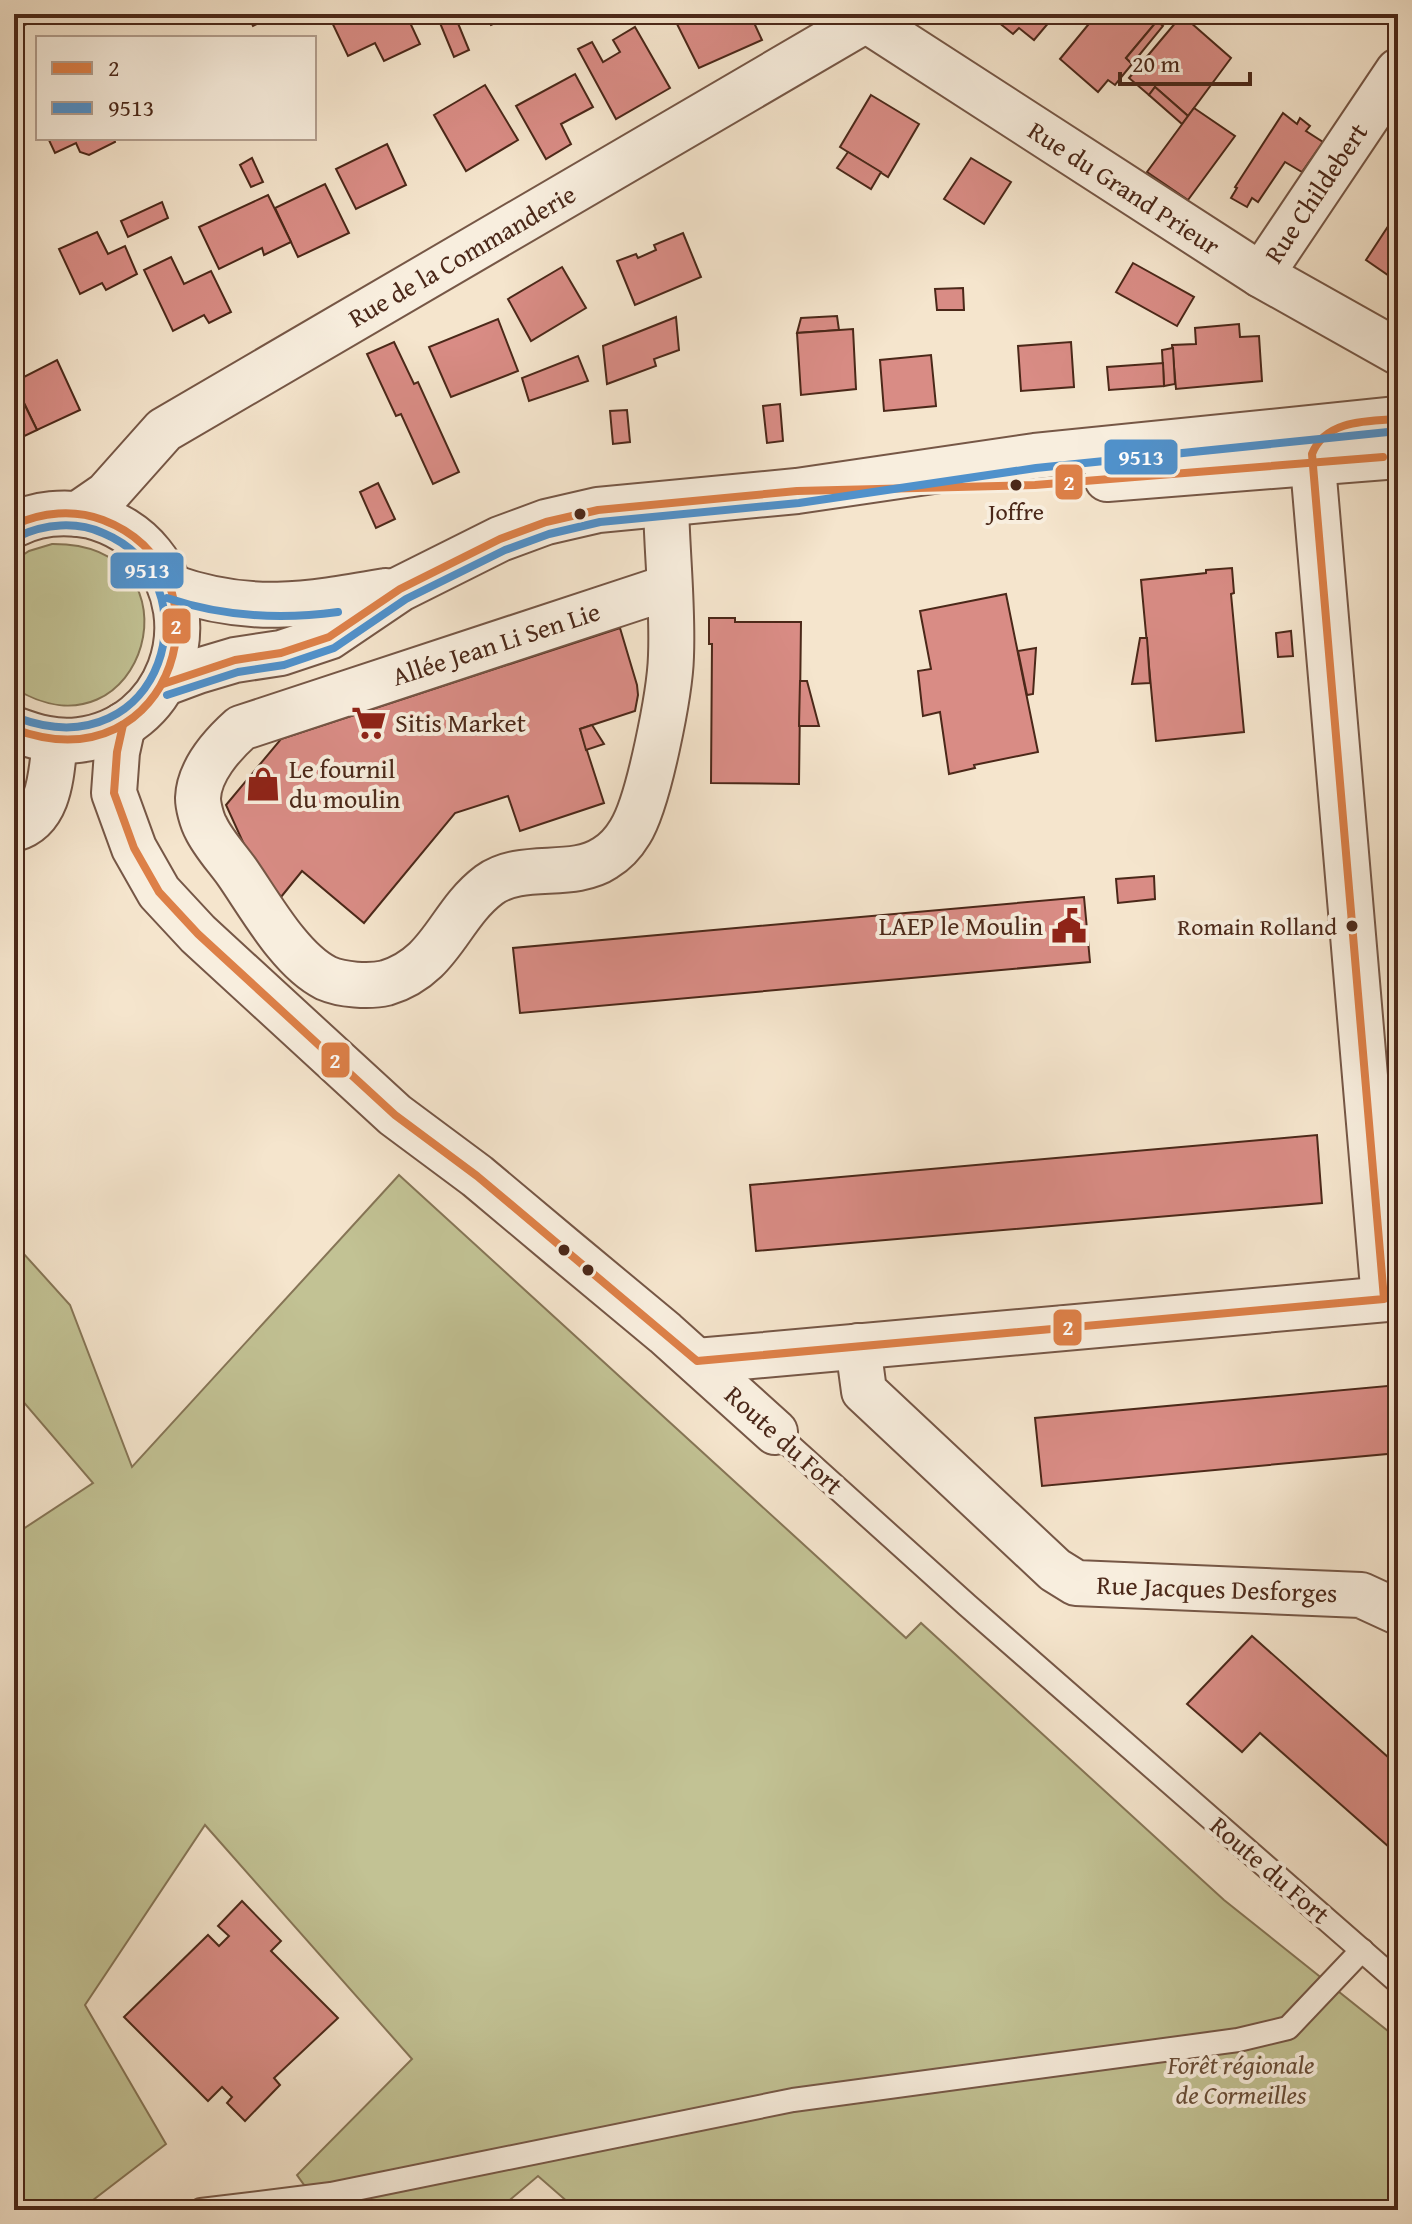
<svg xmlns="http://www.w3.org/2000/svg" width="1412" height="2224" font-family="'Gentium Book Plus',serif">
	<rect width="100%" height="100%" fill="#f5e5cd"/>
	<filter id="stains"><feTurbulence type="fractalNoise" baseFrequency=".0025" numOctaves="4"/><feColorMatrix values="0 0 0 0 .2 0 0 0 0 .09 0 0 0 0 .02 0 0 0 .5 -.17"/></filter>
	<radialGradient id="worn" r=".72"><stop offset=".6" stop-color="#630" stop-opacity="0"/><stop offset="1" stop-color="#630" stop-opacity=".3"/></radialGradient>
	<g fill="#c2c294" stroke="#867556" stroke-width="2">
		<path d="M 52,544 C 210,543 144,769 14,688 L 14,561 L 29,551 Z"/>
		<path d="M 399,1175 L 906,1638 L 921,1623 L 1224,1900 L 1398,2039 L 1398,2210 L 577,2210 L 538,2176 L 498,2210 L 322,2210 L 297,2175 L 412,2059 L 205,1825 L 85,2005 L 166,2144 L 80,2210 L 14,2210 L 14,1535 L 93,1483 L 14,1391 L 14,1243 L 70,1305 L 132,1467 Z"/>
	</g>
	<g fill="#d98c85" stroke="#4b2819" stroke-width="2">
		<path d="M 247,14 L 277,14 L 253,26 Z"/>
		<path d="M 328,14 L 406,14 L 420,44 L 384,61 L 375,43 L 348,56 Z"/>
		<path d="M 486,14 L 515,14 L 491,25 Z"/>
		<path d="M 672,14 L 750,14 L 762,40 L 699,68 Z"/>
		<path d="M 988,14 L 1056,14 L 1034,40 L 1019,28 L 1013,34 Z"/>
		<path d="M 1097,14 L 1163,14 L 1126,58 L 1132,64 L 1115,85 L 1108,80 L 1098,92 L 1060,59 Z"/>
		<path d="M 1182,15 L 1231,58 L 1188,116 L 1155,87 L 1149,95 L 1129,78 Z"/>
		<path d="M 455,16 L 469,50 L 454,57 L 440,23 Z"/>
		<path d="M 1157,21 L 1163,26 L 1132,64 L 1126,58 Z"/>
		<path d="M 635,27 L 670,88 L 616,119 L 578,49 L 592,42 L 603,62 L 620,52 L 613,40 Z"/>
		<path d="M 575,74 L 593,107 L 561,124 L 571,144 L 546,159 L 516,106 Z"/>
		<path d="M 485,85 L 518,140 L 466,171 L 434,115 Z"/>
		<path d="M 1155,87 L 1188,116 L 1182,124 L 1149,95 Z"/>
		<path d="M 871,95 L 919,124 L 888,177 L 840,147 Z"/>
		<path d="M 1194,108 L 1235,136 L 1188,200 L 1147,172 Z"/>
		<path d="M 1283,113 L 1297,124 L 1300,118 L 1310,126 L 1306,131 L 1323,142 L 1302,172 L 1285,162 L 1258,202 L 1252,198 L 1247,207 L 1231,198 L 1237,188 L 1235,187 Z"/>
		<path d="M 48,138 L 114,138 L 115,142 L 89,155 L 80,152 L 76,143 L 55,153 Z"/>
		<path d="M 387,144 L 406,185 L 356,209 L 336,169 Z"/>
		<path d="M 848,152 L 881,172 L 871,189 L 837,168 Z"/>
		<path d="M 252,158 L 263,182 L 251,187 L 240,165 Z"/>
		<path d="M 971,158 L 1011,182 L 984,224 L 944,199 Z"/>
		<path d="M 325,184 L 349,233 L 298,257 L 275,208 Z"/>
		<path d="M 268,195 L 291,242 L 264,255 L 262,248 L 219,269 L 199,227 Z"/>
		<path d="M 162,202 L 168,218 L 128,237 L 121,221 Z"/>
		<path d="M 1398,211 L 1398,282 L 1366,260 Z"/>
		<path d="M 97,232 L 108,254 L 125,246 L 137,274 L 106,290 L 102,283 L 80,294 L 59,249 Z"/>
		<path d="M 683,233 L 701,277 L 635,305 L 617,261 L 636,254 L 638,258 L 656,250 L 654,245 Z"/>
		<path d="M 171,257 L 184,284 L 211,271 L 231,312 L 209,323 L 204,315 L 173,331 L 144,270 Z"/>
		<path d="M 1133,263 L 1194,297 L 1177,326 L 1116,292 Z"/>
		<path d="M 562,267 L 586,308 L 531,341 L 508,299 Z"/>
		<path d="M 963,288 L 964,310 L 937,310 L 935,289 Z"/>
		<path d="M 837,316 L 839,330 L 797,333 L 801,318 Z"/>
		<path d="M 676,317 L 679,350 L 654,359 L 656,366 L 607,384 L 603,346 Z"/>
		<path d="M 498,319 L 518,371 L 451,397 L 429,347 Z"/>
		<path d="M 1239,324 L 1240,337 L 1259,336 L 1262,381 L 1176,389 L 1172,345 L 1196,344 L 1195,328 Z"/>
		<path d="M 853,329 L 856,389 L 801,395 L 797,333 Z"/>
		<path d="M 394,342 L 414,384 L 418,382 L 459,472 L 433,484 L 401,414 L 396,416 L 367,354 Z"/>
		<path d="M 1071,342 L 1074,387 L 1021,391 L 1018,346 Z"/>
		<path d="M 1173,348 L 1175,384 L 1164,386 L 1162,350 Z"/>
		<path d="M 931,355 L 936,406 L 884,411 L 880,360 Z"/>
		<path d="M 578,356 L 588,381 L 529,401 L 522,378 Z"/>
		<path d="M 57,360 L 80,410 L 37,430 L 14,382 Z"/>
		<path d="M 1163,363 L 1164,386 L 1109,390 L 1107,367 Z"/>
		<path d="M 14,383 L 37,430 L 14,441 Z"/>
		<path d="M 780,404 L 783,441 L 767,443 L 763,406 Z"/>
		<path d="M 627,410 L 630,442 L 613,444 L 610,411 Z"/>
		<path d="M 378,483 L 395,519 L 376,528 L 360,492 Z"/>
		<path d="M 1232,568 L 1234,593 L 1231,594 L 1244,732 L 1156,741 L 1141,580 L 1206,573 L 1206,570 Z"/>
		<path d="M 1006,594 L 1038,752 L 974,765 L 975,768 L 949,774 L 940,712 L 923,716 L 918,671 L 931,669 L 920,611 Z"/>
		<path d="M 709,618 L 735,618 L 735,622 L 801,622 L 799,784 L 711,783 L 712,644 L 709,644 Z"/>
		<path d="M 620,628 L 637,685 L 638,695 L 635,711 L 580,729 L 604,803 L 520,831 L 508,796 L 455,813 L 364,923 L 302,871 L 281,897 L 247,851 L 226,805 L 281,739 Z"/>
		<path d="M 1291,631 L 1293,656 L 1278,657 L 1276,633 Z"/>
		<path d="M 1140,638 L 1147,638 L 1150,683 L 1132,684 Z"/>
		<path d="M 1036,648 L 1033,694 L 1027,695 L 1018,651 Z"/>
		<path d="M 800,681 L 807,681 L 819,726 L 799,726 Z"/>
		<path d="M 592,725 L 604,744 L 586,750 L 580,729 Z"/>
		<path d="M 1154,876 L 1155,899 L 1118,903 L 1116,879 Z"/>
		<path d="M 1084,897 L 1090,962 L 520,1013 L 513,948 Z"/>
		<path d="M 1317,1135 L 1322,1203 L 756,1251 L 750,1185 Z"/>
		<path d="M 1398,1385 L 1398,1453 L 1042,1486 L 1035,1418 Z"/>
		<path d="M 1252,1636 L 1398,1766 L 1398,1855 L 1260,1733 L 1242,1752 L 1187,1704 Z"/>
		<path d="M 242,1901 L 281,1941 L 271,1951 L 338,2018 L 274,2078 L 280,2085 L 245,2121 L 227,2103 L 232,2097 L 222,2087 L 208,2101 L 124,2017 L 208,1935 L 219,1946 L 229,1936 L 218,1926 Z"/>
	</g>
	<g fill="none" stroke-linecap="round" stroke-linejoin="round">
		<g stroke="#765746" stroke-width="26">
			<g id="service">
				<path d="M 14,17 L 20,14"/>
				<path d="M 775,1432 L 967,1605 L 1398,1982"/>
				<path d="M 201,2210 L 331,2194 L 793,2100 L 1238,2040 L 1288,2028 L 1362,1950"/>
			</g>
		</g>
		<g stroke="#765746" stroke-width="48">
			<g id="minor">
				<path d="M 857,14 L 1261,275 L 1398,352"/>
				<path d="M 1261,275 L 1398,71"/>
				<path d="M 1329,433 L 1317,441 L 1312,454 L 1384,1299"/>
				<path d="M 666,504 C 667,555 673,606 671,656 C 670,692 649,802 630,832 C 624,842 615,852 605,858 C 572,880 522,861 489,885 C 448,916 442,966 386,983 C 369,987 342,985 326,978 C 290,960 260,905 237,872 C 227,858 213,843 206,828 C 202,821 198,806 198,798 C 199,771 222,745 241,728 L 669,587"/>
				<path d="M 78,514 L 107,494 L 164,430 L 864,21"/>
				<path d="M 123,725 L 117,752 L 114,793 L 134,848 L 159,892 L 198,934 L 395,1115 L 477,1176 L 564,1249 L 665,1333 L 775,1432"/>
				<path d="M 14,829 C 51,818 51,774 55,741"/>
				<path d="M 858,1346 L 864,1391 L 1055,1570 L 1076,1583 L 1361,1595 L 1398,1612"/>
				<path d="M 697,1361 L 1398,1298"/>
			</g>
		</g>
		<g stroke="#765746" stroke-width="48">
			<g id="tertiary">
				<path d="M 1107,479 L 1398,456"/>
				<path d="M 14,525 C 37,513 65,511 91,516 C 114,522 136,535 151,554 C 207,623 169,729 79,740 C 56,743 35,737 14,729"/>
				<path d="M 171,587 C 250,615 306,605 386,591"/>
				<path d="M 163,684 L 198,671 L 235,660 L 281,653 L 329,637 L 400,589 L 500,539 L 546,522 L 598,510 L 797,491 L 1035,456 L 1398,419"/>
			</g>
		</g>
		<use href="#service" stroke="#f8eede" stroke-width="22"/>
		<use href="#minor" stroke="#f8eede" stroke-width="44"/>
		<use href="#tertiary" stroke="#f8eede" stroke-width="44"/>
		<g stroke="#f8eede" stroke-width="14">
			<g id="bus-1">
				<path d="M 14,525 C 42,512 74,509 103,520 C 237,571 176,789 14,729"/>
				<path d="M 163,684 L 235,660 L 281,653 L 329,637 L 400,589 L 500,539 L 546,522 L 598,510 L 797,491 L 1035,485 L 1383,457"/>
				<path d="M 123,725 L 117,752 L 114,793 L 134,848 L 159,892 L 198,934 L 395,1115 L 477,1176 L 697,1361 L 1384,1299 L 1312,454 C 1325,420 1367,421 1398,419"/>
			</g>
		</g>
		<g stroke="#f8eede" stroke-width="14">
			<g id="bus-2">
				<path d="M 167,598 C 224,617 279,620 338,612"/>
				<path d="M 167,695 L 238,672 L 284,665 L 334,648 L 406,599 L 505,550 L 549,534 L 600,522 L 799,503 L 1036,468 L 1398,431"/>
				<path d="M 18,718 C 163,771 218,581 103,533 C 76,521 45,524 19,536"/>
			</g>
		</g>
		<use href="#bus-1" stroke="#dd8048" stroke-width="8"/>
		<use href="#bus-2" stroke="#5091cb" stroke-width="8"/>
	</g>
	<defs>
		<g id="supermarket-bare" transform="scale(2.76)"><path d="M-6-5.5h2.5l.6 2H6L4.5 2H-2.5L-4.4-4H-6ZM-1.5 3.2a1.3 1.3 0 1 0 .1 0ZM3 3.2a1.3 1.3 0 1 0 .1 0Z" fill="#8f2418" stroke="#f8eede" stroke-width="2.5" paint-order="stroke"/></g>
		<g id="shop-bare" transform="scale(2.76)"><path d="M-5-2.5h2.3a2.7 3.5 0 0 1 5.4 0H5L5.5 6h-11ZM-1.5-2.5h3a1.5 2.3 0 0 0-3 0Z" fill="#8f2418" stroke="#f8eede" stroke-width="2.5" paint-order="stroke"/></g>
		<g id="civic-bare" transform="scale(2.76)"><path d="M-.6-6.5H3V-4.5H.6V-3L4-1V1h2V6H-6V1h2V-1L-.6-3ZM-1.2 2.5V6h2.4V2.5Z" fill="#8f2418" stroke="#f8eede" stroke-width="2.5" paint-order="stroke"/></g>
	</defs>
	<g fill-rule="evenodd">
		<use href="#supermarket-bare" x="369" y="723"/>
		<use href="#shop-bare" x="263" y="784"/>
		<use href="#civic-bare" x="1069" y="926"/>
	</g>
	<g fill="#4b2819" stroke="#f8eede" stroke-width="3">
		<circle cx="1016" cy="485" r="7"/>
		<circle cx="580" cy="514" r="7"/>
		<circle cx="1352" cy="926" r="7"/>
		<circle cx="564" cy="1250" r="7"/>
		<circle cx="588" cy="1270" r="7"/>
	</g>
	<g text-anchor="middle" stroke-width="8" stroke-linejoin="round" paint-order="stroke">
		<g font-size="24" fill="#4b2819" stroke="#f8eede">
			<text x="1016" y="520">Joffre</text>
			<text x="1337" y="935" text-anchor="end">Romain Rolland</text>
		</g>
		<g font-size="26" fill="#4b2819" stroke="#f8eede">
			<text transform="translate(1124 188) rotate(33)" y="9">Rue du Grand Prieur</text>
			<text transform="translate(1316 193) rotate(-56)" y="9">Rue Childebert</text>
			<text transform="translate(462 256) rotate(-30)" y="9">Rue de la Commanderie</text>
			<text transform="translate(496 644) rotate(-18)" y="9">Allée Jean Li Sen Lie</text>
			<text transform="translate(784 1440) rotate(42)" y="9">Route du Fort</text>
			<text transform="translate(1217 1589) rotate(2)" y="9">Rue Jacques Desforges</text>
			<text transform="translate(1270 1870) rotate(41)" y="9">Route du Fort</text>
		</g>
		<g font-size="26" fill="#4b2819" stroke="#f8eede" text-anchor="start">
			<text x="395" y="732">Sitis Market</text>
			<text x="289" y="778">Le fournil<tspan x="289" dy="30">du moulin</tspan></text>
			<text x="1043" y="935" text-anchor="end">LAEP le Moulin</text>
		</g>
		<g font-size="26" font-style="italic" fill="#694e38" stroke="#f8eede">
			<text x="1241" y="2074">Forêt régionale<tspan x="1241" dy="30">de Cormeilles</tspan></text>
		</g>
	</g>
	<g stroke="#f8eede" stroke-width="3">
		<rect x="1103" y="438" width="76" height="38" rx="8" fill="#5091cb"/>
		<rect x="1054" y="463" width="30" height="38" rx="8" fill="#dd8048"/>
		<rect x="109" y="551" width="76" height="39" rx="8" fill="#5091cb"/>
		<rect x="161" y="607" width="31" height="38" rx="8" fill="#dd8048"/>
		<rect x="320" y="1041" width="31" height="38" rx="8" fill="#dd8048"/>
		<rect x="1052" y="1308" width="31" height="39" rx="8" fill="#dd8048"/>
	</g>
	<g font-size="22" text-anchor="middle" font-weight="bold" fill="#fff">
		<text x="1141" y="465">9513</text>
		<text x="1069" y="490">2</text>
		<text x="147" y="578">9513</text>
		<text x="176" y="634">2</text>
		<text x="335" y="1068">2</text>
		<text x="1068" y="1335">2</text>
	</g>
	<rect width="1412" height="2224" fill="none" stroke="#f5e5cd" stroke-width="48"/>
	<rect x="16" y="16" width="1380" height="2192" fill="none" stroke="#4b2819" stroke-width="4"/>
	<rect x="24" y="24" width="1364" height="2176" fill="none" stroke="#4b2819" stroke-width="2"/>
	<rect x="36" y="36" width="280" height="104" fill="#f8eede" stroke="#b39f8f" stroke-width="2"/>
	<rect x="52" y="62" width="40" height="12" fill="#dd8048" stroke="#b39f8f" stroke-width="2"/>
	<text x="108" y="76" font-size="24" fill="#4b2819">2</text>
	<rect x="52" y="102" width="40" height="12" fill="#5091cb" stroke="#b39f8f" stroke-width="2"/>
	<text x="108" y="116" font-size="24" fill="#4b2819">9513</text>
	<path d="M1120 72v12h130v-12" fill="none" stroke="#4b2819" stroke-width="4"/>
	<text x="1132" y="72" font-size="24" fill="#4b2819" stroke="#f8eede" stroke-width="6" paint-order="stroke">20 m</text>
	<rect width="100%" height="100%" filter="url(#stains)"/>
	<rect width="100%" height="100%" fill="url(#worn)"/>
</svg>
